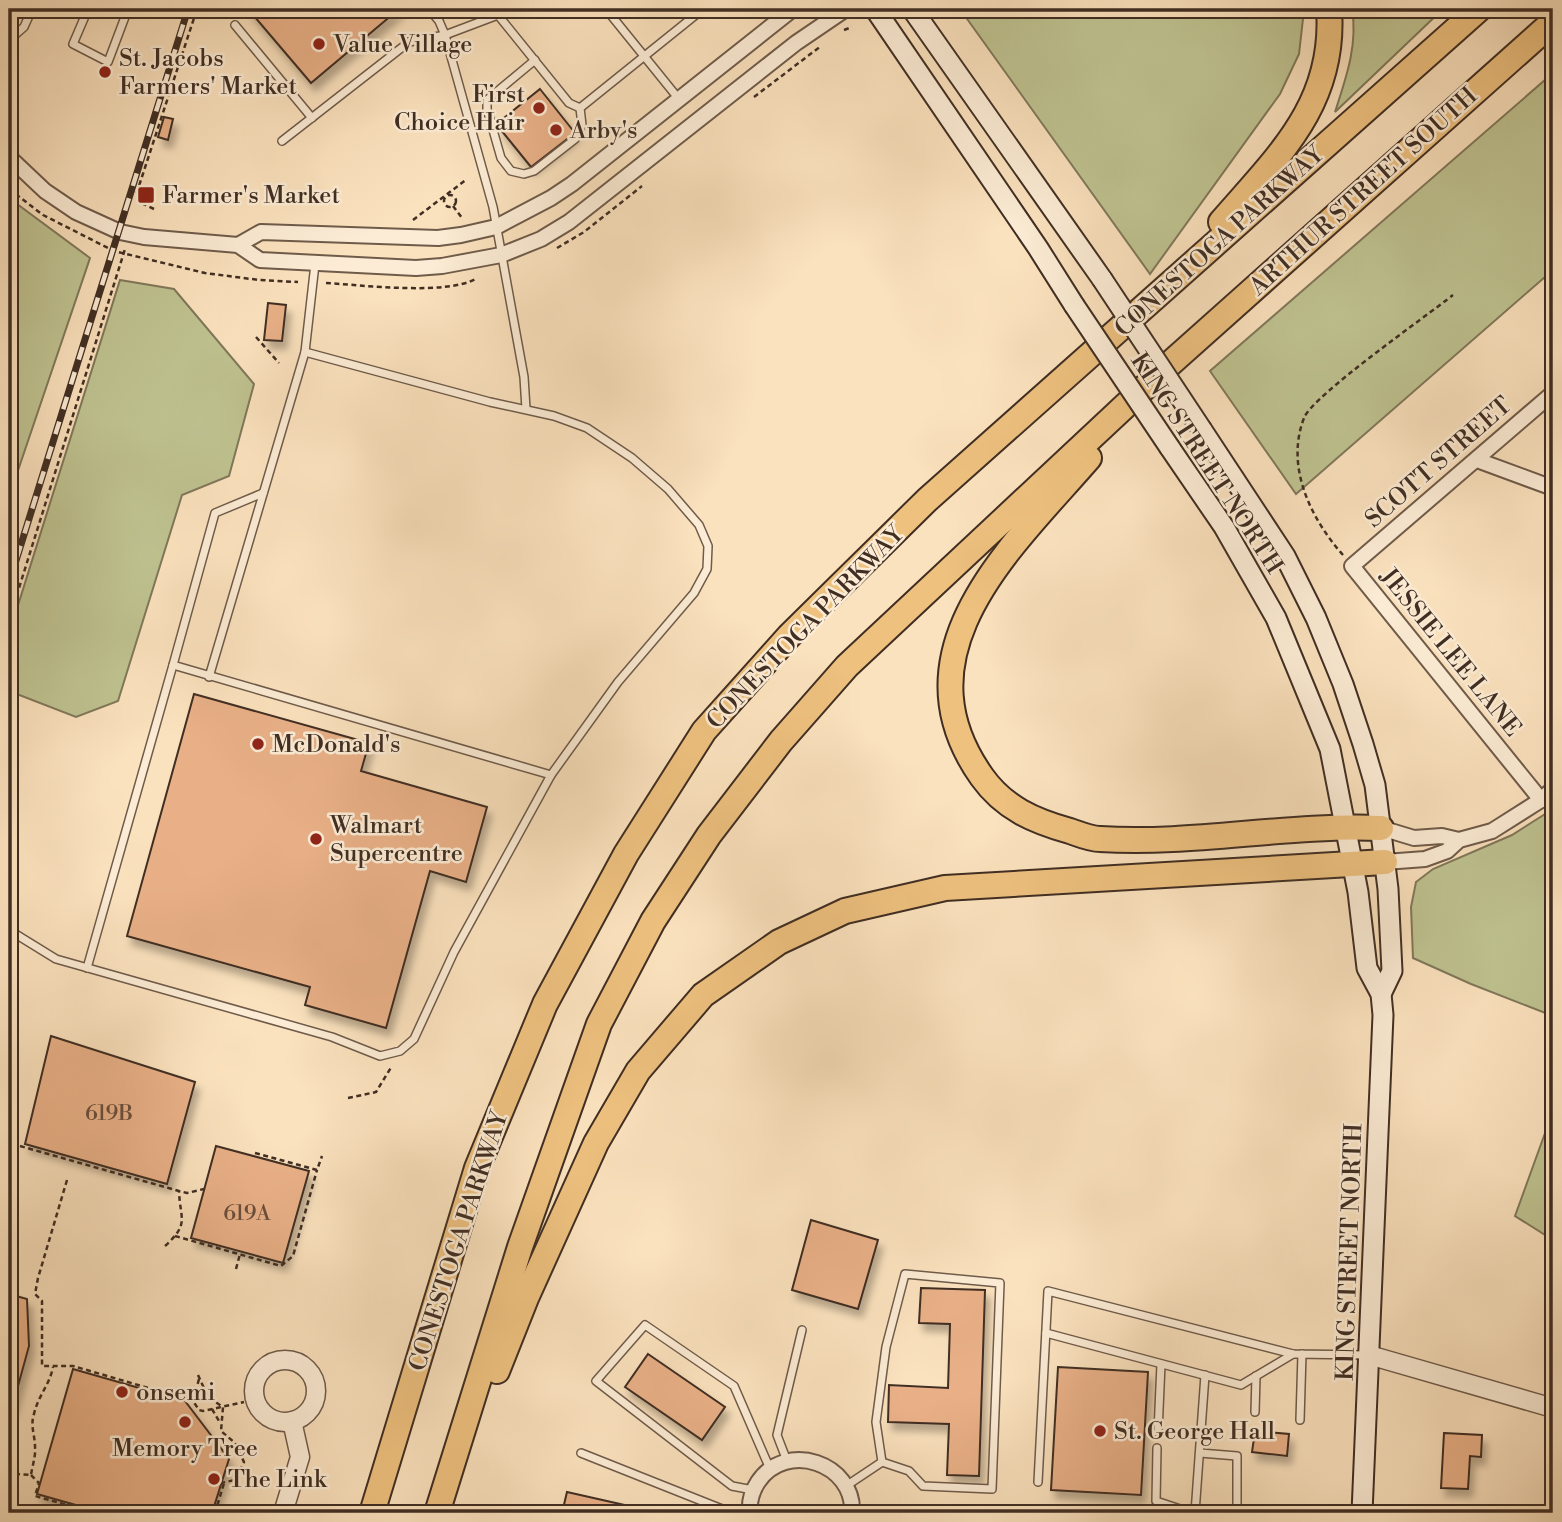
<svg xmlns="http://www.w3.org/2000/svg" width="1562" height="1522" font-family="'Libre Bodoni',serif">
	<defs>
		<filter id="shadow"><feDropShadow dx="4.5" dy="8" stdDeviation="3.5" flood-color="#0004"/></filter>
	</defs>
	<rect width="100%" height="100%" fill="#fbe2be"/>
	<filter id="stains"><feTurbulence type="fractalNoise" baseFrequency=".00286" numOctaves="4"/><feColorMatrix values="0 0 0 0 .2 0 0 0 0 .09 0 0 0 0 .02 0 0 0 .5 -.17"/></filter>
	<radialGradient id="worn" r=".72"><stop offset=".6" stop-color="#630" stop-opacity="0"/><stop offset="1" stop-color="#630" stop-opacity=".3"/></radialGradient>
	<g fill="#bfc391" stroke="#80785a" stroke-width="2">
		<path d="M 960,9 L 1304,9 L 1304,10 L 1299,54 L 1280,94 L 1150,274 Z"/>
		<path d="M 1352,9 L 1443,9 L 1335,112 C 1346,78 1358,45 1352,9 Z"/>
		<path d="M 1553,73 L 1553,270 L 1296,494 L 1210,371 Z"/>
		<path d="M 9,198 L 90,258 L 9,497 Z"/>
		<path d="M 120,280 L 174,289 L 254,384 L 229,476 L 182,495 L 118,701 L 76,717 L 9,691 L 9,634 Z"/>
		<path d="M 1553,809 L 1553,1016 L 1471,984 L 1413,958 L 1411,907 L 1416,882 L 1433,869 L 1512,835 Z"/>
		<path d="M 1553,1111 L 1553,1240 L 1515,1216 Z"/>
	</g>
	<g fill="#e9b087" stroke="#402e23" stroke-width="2" filter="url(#shadow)">
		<path d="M 248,9 L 399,9 L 311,83 Z"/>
		<path d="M 540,89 L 575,133 L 531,167 L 501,130 L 499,122 Z"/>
		<path d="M 164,117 L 173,119 L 168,140 L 158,137 Z"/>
		<path d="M 268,303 L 286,305 L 282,341 L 264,340 Z"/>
		<path d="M 194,694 L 369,743 L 361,771 L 487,807 L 466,882 L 430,871 L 386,1028 L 305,1005 L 310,987 L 127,936 Z"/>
		<path d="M 51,1036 L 195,1082 L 167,1184 L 25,1144 Z"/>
		<path d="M 216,1146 L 309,1171 L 283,1263 L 191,1238 Z"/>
		<path d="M 811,1220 L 878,1240 L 858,1309 L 792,1290 Z"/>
		<path d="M 921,1288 L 985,1290 L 979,1476 L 947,1475 L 949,1424 L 888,1422 L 889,1385 L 948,1388 L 950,1324 L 919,1323 Z"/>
		<path d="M 9,1294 L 27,1299 L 29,1346 L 12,1408 L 9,1407 Z"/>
		<path d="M 648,1354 L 725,1407 L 702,1440 L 625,1387 Z"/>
		<path d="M 1058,1367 L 1148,1372 L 1141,1495 L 1051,1490 Z"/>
		<path d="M 73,1369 L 185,1401 L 229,1459 L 212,1513 L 104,1513 L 37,1494 Z"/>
		<path d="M 1255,1431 L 1289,1434 L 1287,1456 L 1252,1452 Z"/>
		<path d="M 1444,1433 L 1482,1435 L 1481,1457 L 1470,1456 L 1468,1489 L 1441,1488 Z"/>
		<path d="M 567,1492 L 660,1513 L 562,1513 Z"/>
	</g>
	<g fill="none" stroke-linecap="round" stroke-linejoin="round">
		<g stroke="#6f5b4a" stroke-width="10">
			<g id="service">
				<path d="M 88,9 L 73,44 L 108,62 L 128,9"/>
				<path d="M 429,9 L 439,21 L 445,35 L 493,207 L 524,377 L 526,409"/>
				<path d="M 606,9 L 678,98"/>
				<path d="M 717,9 L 730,9"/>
				<path d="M 498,15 L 569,103 L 580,108 L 703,9"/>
				<path d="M 235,25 L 312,118"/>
				<path d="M 9,40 L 24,27 L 32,9"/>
				<path d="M 535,60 L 487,100 L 487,109 L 501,158 L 511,171 L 524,174 L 534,171 L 575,139 L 582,125 L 580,108"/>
				<path d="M 282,141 L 409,42 L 445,35 L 498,15 L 506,9"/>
				<path d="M 263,493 L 215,513 L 173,665 L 551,775"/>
				<path d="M 209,677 L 305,352 L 315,264"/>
				<path d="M 9,930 L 56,959 L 332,1037 L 380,1056 L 400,1051 L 414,1039 L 454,952 L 551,775 L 618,682 L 694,593 L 707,569 L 708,546 L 699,525 L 668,489 L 632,458 L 587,428 L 554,416 L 490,402 L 305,352"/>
				<path d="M 87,968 L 173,665"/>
				<path d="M 1046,1333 L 1241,1385 L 1293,1354"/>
				<path d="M 1255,1412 L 1256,1376"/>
				<path d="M 1300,1420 L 1302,1354"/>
				<path d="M 1158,1432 L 1161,1364"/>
				<path d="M 1157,1448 L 1156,1501 L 1192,1513"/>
				<path d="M 581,1453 L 727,1511 L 749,1508"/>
				<path d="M 1200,1453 L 1237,1456 L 1237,1513"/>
				<path d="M 787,1461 L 777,1435 L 802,1330"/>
				<path d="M 1038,1482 L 1048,1291 L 1293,1354 L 1368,1355"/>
				<path d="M 846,1486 L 882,1462 L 876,1422 L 886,1347 L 905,1274 L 1000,1283 L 992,1489 L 923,1486 L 909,1471 L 882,1462"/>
				<path d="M 753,1490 L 732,1486 L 596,1381 L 645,1325 L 734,1386 L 770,1469"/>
				<path d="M 1195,1513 L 1205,1375"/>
			</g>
		</g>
		<g stroke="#6f5b4a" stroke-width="18">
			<g id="minor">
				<path d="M 9,157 L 45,191 L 76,212 L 120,232 L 144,237 L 238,245 L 260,260 L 416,268 L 442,266 L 501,255 L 541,239 L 569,222 L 796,43 L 846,9"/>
				<path d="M 238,245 L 261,232 L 438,238 L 461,235 L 496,227 L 551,198 L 572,184 L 793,9"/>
				<path d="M 1477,460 L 1553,488"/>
				<path d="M 1541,800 L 1352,566 L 1553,393"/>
				<path d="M 1381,828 L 1414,838 L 1442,836 L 1459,840"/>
				<path d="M 1385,862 L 1425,859 L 1447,851 L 1459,840 L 1492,831 L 1541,800 L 1553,789"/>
				<path d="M 750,1513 C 749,1502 752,1491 758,1482 C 786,1440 855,1463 852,1513"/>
			</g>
		</g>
		<g stroke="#6f5b4a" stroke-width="21">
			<g id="tertiary">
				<path d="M 1369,1355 L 1553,1408"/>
				<circle cx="285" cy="1391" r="31"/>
				<path d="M 283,1513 L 300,1457 L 292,1421"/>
			</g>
		</g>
		<g stroke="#402e23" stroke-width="23">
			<g id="secondary">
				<path d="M 875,9 L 1038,248 L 1074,305"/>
				<path d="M 912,9 L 1102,279"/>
				<path d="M 1202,430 L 1285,556 L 1316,618 L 1343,684 L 1363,744 L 1375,785 L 1388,889 L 1392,971 L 1381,994"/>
				<path d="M 1170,448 L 1224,527 L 1276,618 L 1330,749 L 1358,892 L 1367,968 L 1381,994 L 1383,1015 L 1362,1513"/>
			</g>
		</g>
		<g stroke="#402e23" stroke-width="28">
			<g id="motorway">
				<path d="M 1221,222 C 1278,156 1336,104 1329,9"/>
				<path d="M 1089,458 C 1012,547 893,652 982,777 C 1004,808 1034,821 1070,831 C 1079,834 1090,839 1100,839 C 1193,845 1287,824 1381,828"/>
				<path d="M 497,1371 L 526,1298 L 596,1143 L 638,1071 L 703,995 L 779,942 L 845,911 L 945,888 L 1385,862"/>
				<path d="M 372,1513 L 477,1168 L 545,1004 L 626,854 L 704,731 L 789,636 L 927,500 L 1479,9"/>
				<path d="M 437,1513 L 520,1247 L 599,1024 L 653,921 L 709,835 L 781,741 L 847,666 L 1173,361 L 1553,22"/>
			</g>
		</g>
		<g stroke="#402e23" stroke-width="2.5" stroke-dasharray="5 3.5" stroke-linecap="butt">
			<path d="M 844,30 L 852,27"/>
			<path d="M 754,97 L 821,46"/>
			<path d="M 9,189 L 43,215 L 114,251 L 205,273 L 259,280 L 298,282"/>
			<circle cx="450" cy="201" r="6"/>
			<path d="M 453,206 L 462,218"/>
			<path d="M 154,209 L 139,202 L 137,192 L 197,9"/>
			<path d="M 413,220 L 467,179"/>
			<path d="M 557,248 L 584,232 L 642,186"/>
			<path d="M 326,283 C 362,285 449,296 477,278"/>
			<path d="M 256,337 L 279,363"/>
			<path d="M 1343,555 C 1311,519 1285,467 1304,418 C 1312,396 1428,315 1453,295"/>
			<path d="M 9,620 L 125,249"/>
			<path d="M 348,1098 L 376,1092 L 392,1066"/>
			<path d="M 20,1146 L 179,1191 L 187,1193 L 204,1189"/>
			<path d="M 255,1153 L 317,1170 L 322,1156"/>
			<path d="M 67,1180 L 38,1278 L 35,1294 L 42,1301 L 42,1366 L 73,1366 L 193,1401"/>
			<path d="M 175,1236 L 281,1266 L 293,1256 L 317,1170"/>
			<path d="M 165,1246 C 190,1223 180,1220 179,1191"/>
			<path d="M 236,1269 L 240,1254"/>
			<path d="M 198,1375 L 208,1397 L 223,1407 L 221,1431 L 235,1443 L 244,1462 L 235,1480 L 221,1483"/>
			<path d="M 199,1379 L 193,1401 L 199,1410 L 203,1411 L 244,1402"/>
			<path d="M 212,1409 L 219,1421"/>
			<path d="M 15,1474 L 31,1475 C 32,1467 36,1456 35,1447 C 35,1435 30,1426 34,1414 C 38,1396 50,1384 53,1367"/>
			<path d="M 31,1475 L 39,1483 L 35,1496 L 96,1513"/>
			<path d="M 215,1513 L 224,1483"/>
		</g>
		<use href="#service" stroke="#fcecd5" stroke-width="7"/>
		<use href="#minor" stroke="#fcecd5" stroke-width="14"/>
		<use href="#tertiary" stroke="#fcecd5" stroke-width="18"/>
		<use href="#secondary" stroke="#fcecd5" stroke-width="19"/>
		<use href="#motorway" stroke="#eec17f" stroke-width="24"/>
		<g stroke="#402e23" stroke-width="7">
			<path id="rail" d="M 9,583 L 188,9"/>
		</g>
		<use href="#rail" stroke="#fcecd5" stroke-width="4.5" stroke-dasharray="13" stroke-linecap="butt"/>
		<g stroke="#402e23" stroke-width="23" stroke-linecap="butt">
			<g id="secondary-bridge">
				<path d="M 1102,279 L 1202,430"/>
				<path d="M 1074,305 L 1170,448"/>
			</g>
		</g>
		<use href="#secondary-bridge" stroke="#fcecd5" stroke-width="19"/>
	</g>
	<g fill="#8f2418" stroke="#fcecd5" stroke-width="2.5">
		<circle cx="319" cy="44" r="7"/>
		<circle cx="105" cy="72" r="7"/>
		<circle cx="539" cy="108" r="7"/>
		<circle cx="556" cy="130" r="7"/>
		<rect x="137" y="186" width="18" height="18" rx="3.5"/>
		<circle cx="258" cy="744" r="7"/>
		<circle cx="316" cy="839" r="7"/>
		<circle cx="122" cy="1392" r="7"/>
		<circle cx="185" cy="1422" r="7"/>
		<circle cx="1100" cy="1431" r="7"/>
		<circle cx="214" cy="1479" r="7"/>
	</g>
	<g text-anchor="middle" stroke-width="5" stroke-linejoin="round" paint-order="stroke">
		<g font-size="21" fill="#6a4e3c">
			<text x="109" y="1120">619B</text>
			<text x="247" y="1220">619A</text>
		</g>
		<g font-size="24" fill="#402e23" stroke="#fcecd5" text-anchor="start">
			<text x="333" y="52">Value Village</text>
			<text x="119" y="66">St. Jacobs<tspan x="119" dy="28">Farmers' Market</tspan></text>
			<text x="525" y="102" text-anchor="end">First<tspan x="525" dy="28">Choice Hair</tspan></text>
			<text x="570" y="138">Arby's</text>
			<text x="162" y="203">Farmer's Market</text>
			<text x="272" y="752">McDonald's</text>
			<text x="330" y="833">Walmart<tspan x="330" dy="28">Supercentre</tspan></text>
			<text x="136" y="1400">onsemi</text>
			<text x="1114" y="1439">St. George Hall</text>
			<text x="185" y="1456" text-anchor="middle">Memory Tree</text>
			<text x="228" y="1487">The Link</text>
		</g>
		<g font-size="24" fill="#402e23" stroke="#fcecd5">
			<text transform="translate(1363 191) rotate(-42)" y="8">ARTHUR STREET SOUTH</text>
			<text transform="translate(1219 241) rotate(-42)" y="8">CONESTOGA PARKWAY</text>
			<text transform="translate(1438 462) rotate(-41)" y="8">SCOTT STREET</text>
			<text transform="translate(1207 463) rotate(57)" y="8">KING STREET NORTH</text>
			<text transform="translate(805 627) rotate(-46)" y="8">CONESTOGA PARKWAY</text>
			<text transform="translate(1451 652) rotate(51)" y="8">JESSIE LEE LANE</text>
			<text transform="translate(458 1241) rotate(-72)" y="8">CONESTOGA PARKWAY</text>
			<text transform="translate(1349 1252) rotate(-88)" y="8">KING STREET NORTH</text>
		</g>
	</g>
	<rect width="1562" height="1522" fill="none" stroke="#fbe2be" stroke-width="35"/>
	<rect x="10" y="10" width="1541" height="1501" fill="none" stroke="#402e23" stroke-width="3.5"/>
	<rect x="18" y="18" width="1527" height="1487" fill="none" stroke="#402e23" stroke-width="2"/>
	<rect width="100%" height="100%" filter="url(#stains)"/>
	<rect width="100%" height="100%" fill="url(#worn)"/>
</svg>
